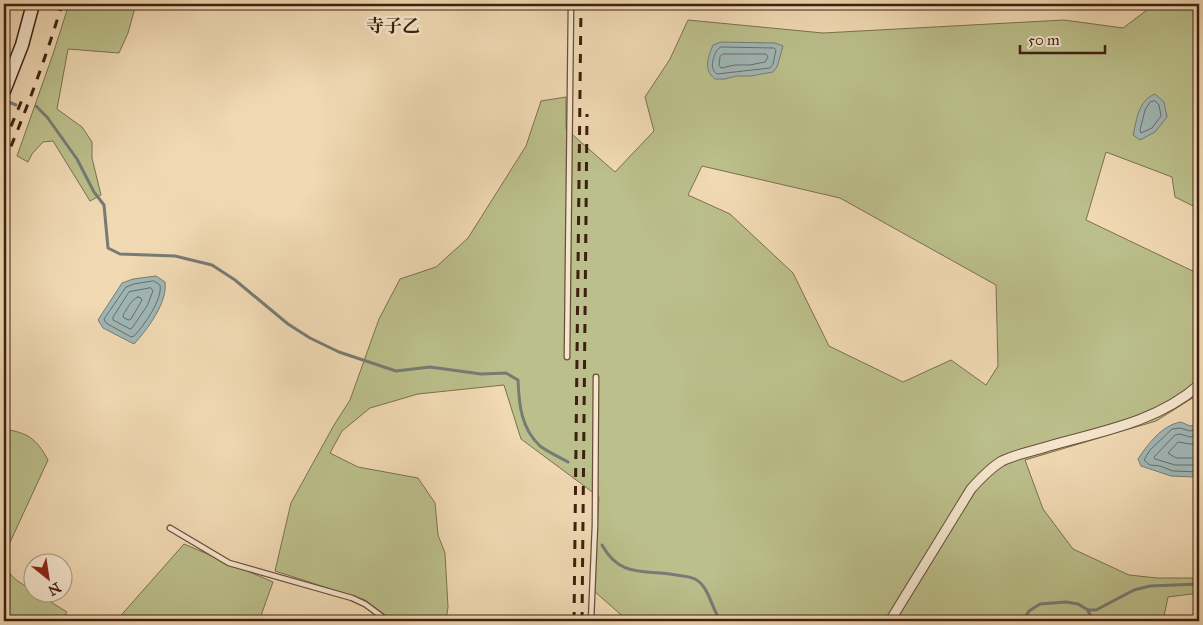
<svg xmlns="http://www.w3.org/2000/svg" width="1203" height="625" font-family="'IM FELL Great Primer','Noto Serif JP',serif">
	<rect width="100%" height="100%" fill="#f0d9b3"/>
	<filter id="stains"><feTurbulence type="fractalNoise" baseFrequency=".004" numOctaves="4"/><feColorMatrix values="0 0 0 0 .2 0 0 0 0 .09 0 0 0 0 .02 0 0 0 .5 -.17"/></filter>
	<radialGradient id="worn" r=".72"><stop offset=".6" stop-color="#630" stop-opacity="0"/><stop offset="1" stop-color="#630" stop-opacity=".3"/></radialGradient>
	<g fill="#bbbf8b" stroke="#7c704e" fill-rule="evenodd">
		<path d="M 69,4 L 136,4 L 128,33 L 119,53 L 68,49 L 57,109 L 82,127 L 92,142 L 92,158 L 101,195 L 90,201 L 53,141 L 43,142 L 32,154 L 28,162 L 17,156 L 53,54 Z"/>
		<path d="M 1155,4 L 1199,4 L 1199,209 L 1175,197 L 1172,177 L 1106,152 L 1086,220 L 1199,274 L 1199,394 L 1156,421 L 1025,460 L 1043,509 L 1073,549 L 1129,575 L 1157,578 L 1194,578 L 1199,576 L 1199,593 L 1168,597 L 1163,621 L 628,621 L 594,591 L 599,497 L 521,439 L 504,385 L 418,394 L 370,408 L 342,431 L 330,453 L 358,467 L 418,478 L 435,503 L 438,535 L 445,553 L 448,607 L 446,621 L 393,621 L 365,600 L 275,571 L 291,503 L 334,425 L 350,400 L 379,319 L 400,279 L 436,267 L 468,238 L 526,146 L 541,101 L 566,97 L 566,129 L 615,172 L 654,131 L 645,97 L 670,59 L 688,20 L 823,33 L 1064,20 L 1123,28 ZM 702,166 L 840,198 L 996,285 L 998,366 L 986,385 L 951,360 L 903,382 L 829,346 L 793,273 L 730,214 L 688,195 Z"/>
		<path d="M 4,429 C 28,433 36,438 48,460 L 6,551 C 5,576 13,578 32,590 L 32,592 L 36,593 L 67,612 L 62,621 L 4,621 Z"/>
		<path d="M 184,544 L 273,582 L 259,621 L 116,621 Z"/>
	</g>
	<g fill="#9fb7b7" stroke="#787b75">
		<path d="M 721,42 L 775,43 L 783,46 L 777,67 L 773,72 L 751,76 L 736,76 L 725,79 L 715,79 C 703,70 708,57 713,45 Z"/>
		<path d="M 1155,94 L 1164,102 L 1167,117 L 1155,132 L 1140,140 L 1133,135 C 1137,119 1138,101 1155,94 Z"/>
		<path d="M 156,276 L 165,282 C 168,302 147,330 134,344 L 103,328 L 98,320 L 122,283 L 133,279 Z"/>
		<path d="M 1181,422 L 1190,426 L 1199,424 L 1199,476 L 1194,477 L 1171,476 L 1141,466 L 1138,459 C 1148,444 1162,425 1181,422 Z"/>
	</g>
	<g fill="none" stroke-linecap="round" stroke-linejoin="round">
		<g stroke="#6e6c64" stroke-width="1">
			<path d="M 721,47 L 774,48 L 776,50 L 773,64 L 770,68 L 717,74 C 709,69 713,57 717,50 Z"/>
			<path d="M 723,54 L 766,54 L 768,57 L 765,62 L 750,65 L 735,65 L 721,68 L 719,65 L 720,57 Z"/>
			<path d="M 1155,101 L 1159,105 L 1161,116 L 1152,128 L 1141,133 L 1140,130 L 1145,110 L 1150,102 Z"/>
			<path d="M 154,281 L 160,285 C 163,299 143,327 134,336 L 131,337 L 106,323 L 104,319 L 126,287 L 134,284 Z"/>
			<path d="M 151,288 L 153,291 L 147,306 L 132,328 L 130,329 L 113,320 L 113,317 L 129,292 Z"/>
			<path d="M 138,297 L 141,298 L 142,300 L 131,319 L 129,320 L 124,318 L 123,315 C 127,309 131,300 138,297 Z"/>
			<path d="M 1199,429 L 1190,431 L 1180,428 L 1172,429 L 1150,450 L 1144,460 L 1150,465 L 1160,466 L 1173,471 L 1199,472"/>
			<path d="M 1199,435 L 1190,437 L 1180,434 L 1175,435 L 1154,457 L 1155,459 L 1175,465 L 1199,465"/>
			<path d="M 1199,443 L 1190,444 L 1178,442 L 1168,453 L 1176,458 L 1199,458"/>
		</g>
		<g stroke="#787b75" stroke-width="3">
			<path d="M 4,100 L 16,105"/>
			<path d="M 36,106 L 47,117 L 77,159 L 94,192 L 104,205 L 108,248 L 120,254 L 175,256 L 212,265 L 235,280 L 288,324 L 310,338 L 339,352 L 396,371 L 430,367 L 481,374 L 506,373 L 518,380 C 519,405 521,428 540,446 C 548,452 559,457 568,462"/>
			<path d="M 602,545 C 621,579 644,569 676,575 C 682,576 689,576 695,579 C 710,587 711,609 721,621"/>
			<path d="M 1088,611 L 1094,621"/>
			<path d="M 1023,621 L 1029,611 L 1040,604 L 1066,602 L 1078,604 L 1088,610 L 1096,610 L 1134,590 L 1150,586 L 1199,584"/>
		</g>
		<g stroke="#6a4e3a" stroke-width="7">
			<g id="lane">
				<path d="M 567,357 L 571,4"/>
				<path d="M 170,528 L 229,563 L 352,598 L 365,604 L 388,621"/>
				<path d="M 591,621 L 595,525 L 596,377"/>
			</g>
		</g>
		<g stroke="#6a4e3a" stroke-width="11">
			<path id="street" d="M 890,621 L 971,489 C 980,479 990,468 1002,461 C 1016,454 1034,451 1049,446 C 1102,431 1157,422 1199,385"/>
		</g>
		<g stroke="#3e2011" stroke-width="15">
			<path id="secondary" d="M 4,91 L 22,45 L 33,4"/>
		</g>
		<use href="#lane" stroke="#f5e6ce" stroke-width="4.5"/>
		<use href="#street" stroke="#f5e6ce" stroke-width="9"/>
		<use href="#secondary" stroke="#f5e6ce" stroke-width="12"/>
		<g stroke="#3e2011" stroke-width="3" stroke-dasharray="9 9" stroke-linecap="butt">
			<path d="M 4,143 L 24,95"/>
			<path d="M 4,163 C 26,111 46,58 62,4"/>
			<path d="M 574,621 L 581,4"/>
			<path d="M 582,621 L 587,114"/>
		</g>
	</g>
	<g text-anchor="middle" stroke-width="5" stroke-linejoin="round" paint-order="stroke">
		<g font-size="18" font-weight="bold" fill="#3e2011" stroke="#f5e6ce">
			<text x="393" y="32">寺子乙</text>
		</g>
	</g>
	<rect width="1203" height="625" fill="none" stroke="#f0d9b3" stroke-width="20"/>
	<rect x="5" y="5" width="1193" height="615" fill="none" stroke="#3e2011" stroke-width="2.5"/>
	<rect x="10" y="10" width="1183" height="605" fill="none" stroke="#3e2011"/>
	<g transform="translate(48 578) rotate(150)"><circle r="24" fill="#f5e6ce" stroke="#ac9782"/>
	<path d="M0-4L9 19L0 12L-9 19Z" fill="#8f2418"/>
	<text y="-8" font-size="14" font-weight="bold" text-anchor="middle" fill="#3e2011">N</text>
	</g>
	<path d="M1020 45v8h85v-8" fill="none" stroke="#3e2011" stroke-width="2.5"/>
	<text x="1028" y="45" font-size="15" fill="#3e2011" stroke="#f5e6ce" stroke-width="4" paint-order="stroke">50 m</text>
	<rect width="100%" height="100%" filter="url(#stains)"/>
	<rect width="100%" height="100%" fill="url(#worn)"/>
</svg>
